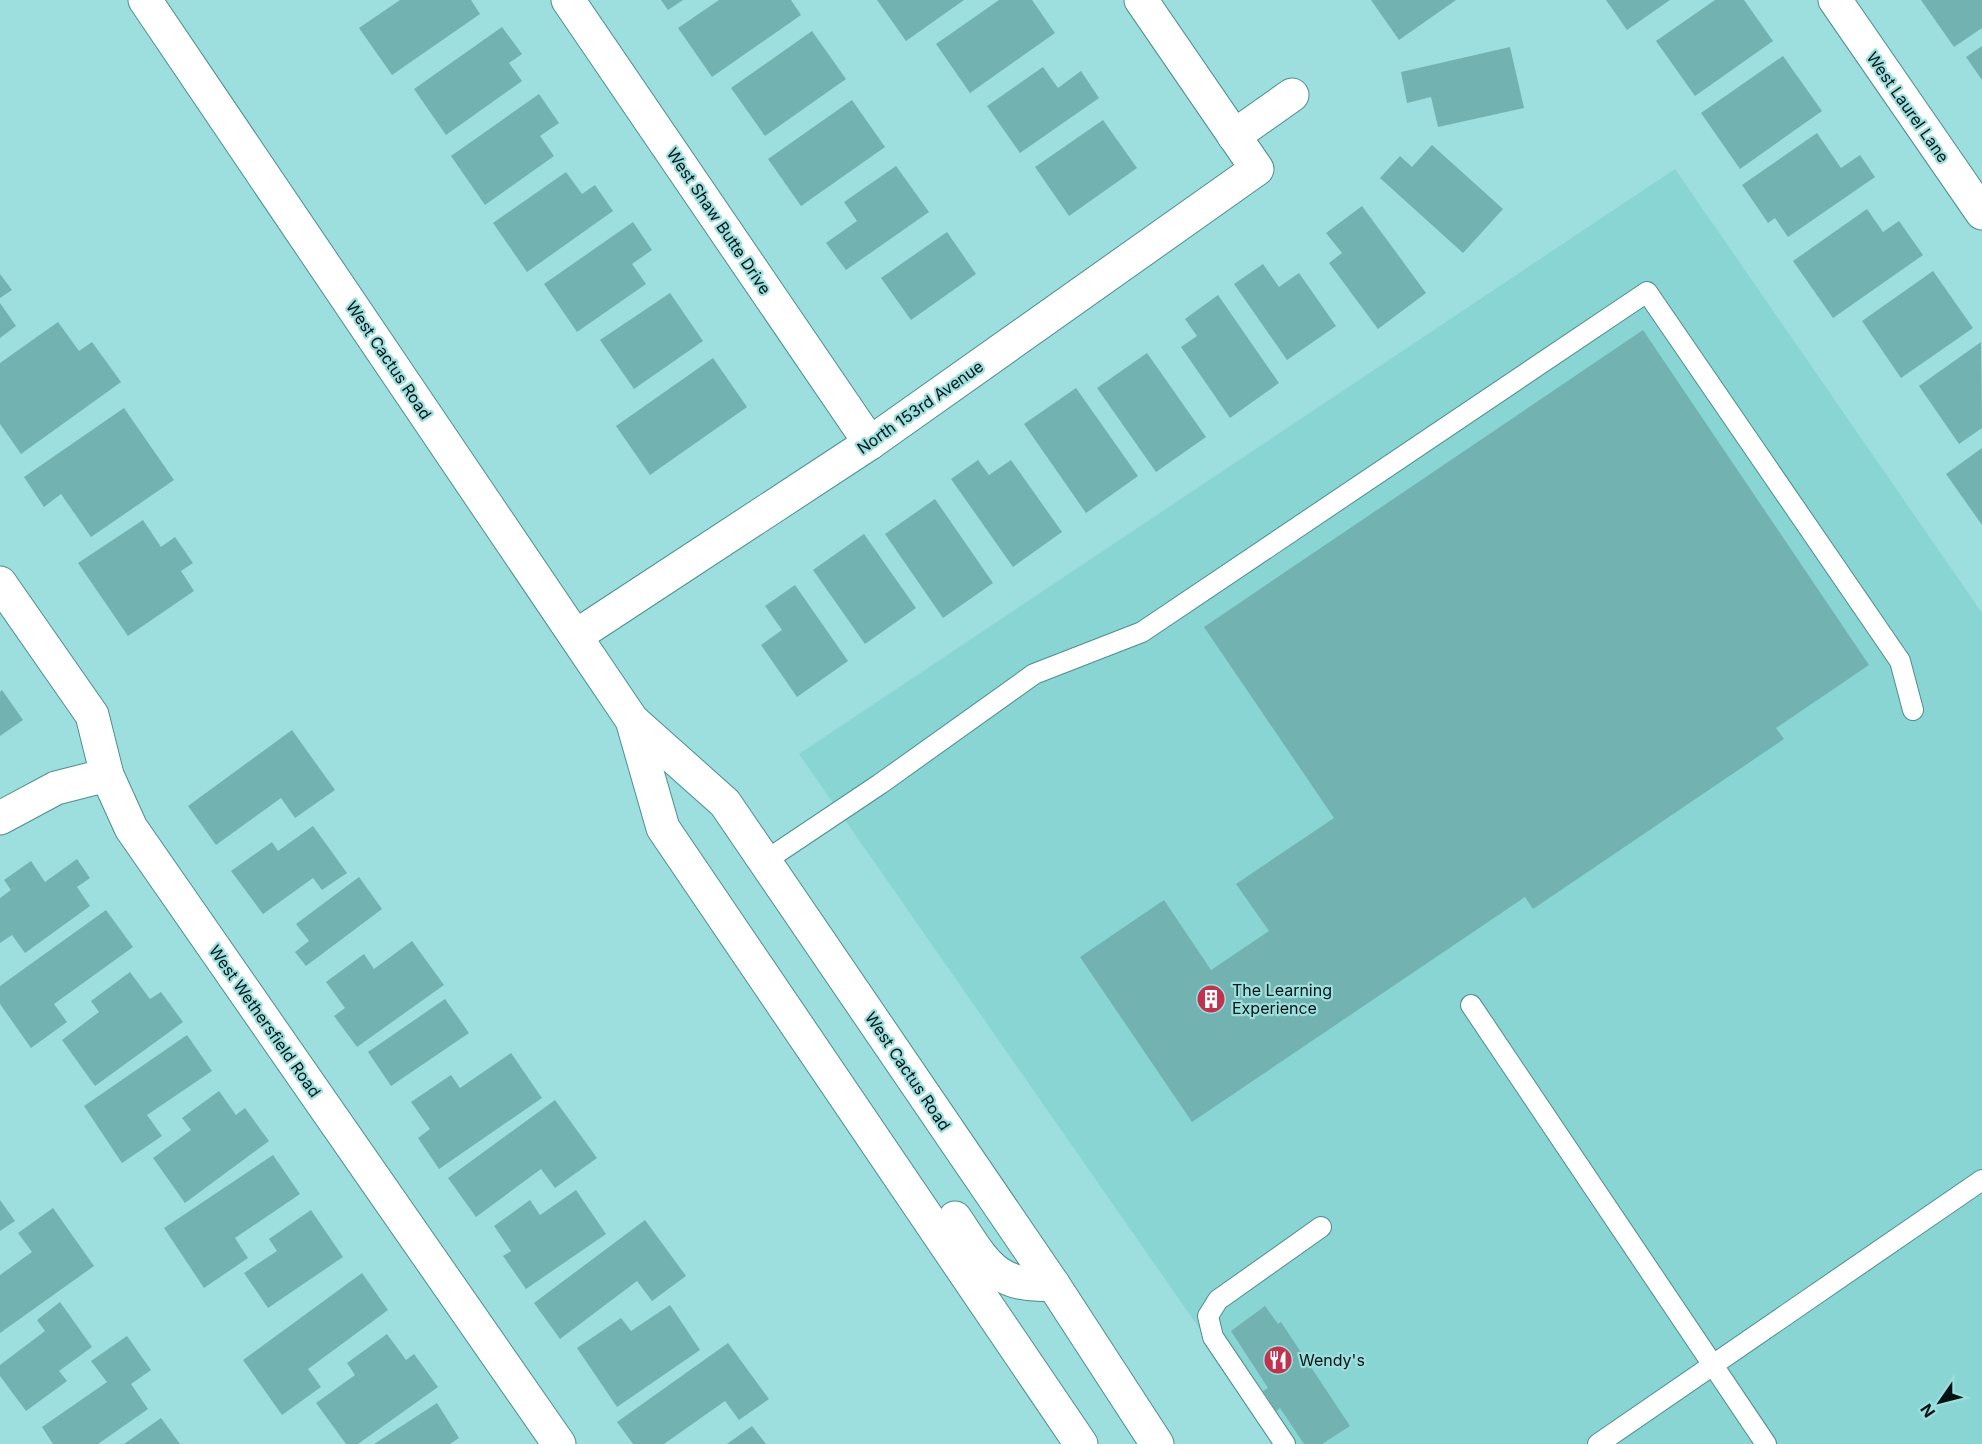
<svg xmlns="http://www.w3.org/2000/svg" width="1982" height="1444" font-family="Inter,sans-serif">
	<rect width="100%" height="100%" fill="#9ddfde"/>
	<path fill="#88d5d4" d="M 1675,169 L 1982,613 L 1982,1444 L 1280,1444 L 799,754 Z"/>
	<g fill="#72b3b2">
		<path d="M 400,0 L 471,0 L 480,14 L 392,75 L 359,28 Z"/>
		<path d="M 661,0 L 683,0 L 668,10 Z"/>
		<path d="M 719,0 L 791,0 L 801,15 L 712,77 L 678,28 Z"/>
		<path d="M 877,0 L 964,0 L 906,41 Z"/>
		<path d="M 999,0 L 1032,0 L 1055,33 L 970,93 L 936,44 Z"/>
		<path d="M 1371,0 L 1456,0 L 1399,40 Z"/>
		<path d="M 1606,0 L 1670,0 L 1627,30 Z"/>
		<path d="M 1715,0 L 1744,0 L 1773,41 L 1695,96 L 1656,41 Z"/>
		<path d="M 1921,0 L 1982,0 L 1982,28 L 1954,47 Z"/>
		<path d="M 502,27 L 522,54 L 509,63 L 522,81 L 446,135 L 414,89 Z"/>
		<path d="M 812,31 L 846,79 L 765,136 L 731,88 Z"/>
		<path d="M 1982,46 L 1982,80 L 1966,57 Z"/>
		<path d="M 1510,47 L 1524,108 L 1438,127 L 1431,97 L 1407,103 L 1401,72 Z"/>
		<path d="M 1783,56 L 1822,111 L 1740,169 L 1701,113 Z"/>
		<path d="M 1043,67 L 1058,88 L 1081,71 L 1099,98 L 1020,153 L 987,106 Z"/>
		<path d="M 539,94 L 559,123 L 540,136 L 554,156 L 485,205 L 451,156 Z"/>
		<path d="M 852,100 L 885,147 L 801,206 L 768,159 Z"/>
		<path d="M 1103,120 L 1137,168 L 1069,216 L 1035,167 Z"/>
		<path d="M 1817,133 L 1841,168 L 1860,155 L 1875,177 L 1788,237 L 1775,218 L 1768,223 L 1742,185 Z"/>
		<path d="M 1432,145 L 1503,209 L 1463,253 L 1380,178 L 1400,156 L 1412,167 Z"/>
		<path d="M 896,166 L 929,212 L 846,270 L 826,243 L 857,221 L 844,202 Z"/>
		<path d="M 566,172 L 582,194 L 595,185 L 613,211 L 527,272 L 493,223 Z"/>
		<path d="M 1362,206 L 1426,293 L 1378,329 L 1329,263 L 1342,253 L 1326,233 Z"/>
		<path d="M 1867,209 L 1883,232 L 1899,221 L 1923,255 L 1833,318 L 1793,261 Z"/>
		<path d="M 633,222 L 652,250 L 632,264 L 646,284 L 577,332 L 544,284 Z"/>
		<path d="M 947,232 L 976,274 L 911,320 L 881,278 Z"/>
		<path d="M 1263,264 L 1279,287 L 1299,273 L 1336,326 L 1287,360 L 1234,284 Z"/>
		<path d="M 1933,271 L 1973,328 L 1901,378 L 1862,321 Z"/>
		<path d="M 0,274 L 12,290 L 0,298 Z"/>
		<path d="M 670,293 L 703,341 L 634,389 L 600,340 Z"/>
		<path d="M 1218,295 L 1279,383 L 1230,418 L 1181,347 L 1197,336 L 1185,319 Z"/>
		<path d="M 0,303 L 16,326 L 0,338 Z"/>
		<path d="M 58,322 L 79,351 L 92,342 L 121,382 L 21,454 L 0,424 L 0,363 Z"/>
		<path d="M 1643,330 L 1869,665 L 1776,728 L 1784,739 L 1533,909 L 1525,897 L 1192,1122 L 1080,957 L 1164,900 L 1211,970 L 1269,931 L 1236,884 L 1334,818 L 1204,627 Z"/>
		<path d="M 1981,342 L 1982,428 L 1959,444 L 1919,386 Z"/>
		<path d="M 1147,353 L 1206,437 L 1156,472 L 1097,388 Z"/>
		<path d="M 713,358 L 747,407 L 650,475 L 616,426 Z"/>
		<path d="M 1076,388 L 1138,476 L 1086,513 L 1024,424 Z"/>
		<path d="M 124,408 L 174,480 L 91,537 L 61,494 L 44,507 L 24,477 Z"/>
		<path d="M 1982,448 L 1982,525 L 1946,474 Z"/>
		<path d="M 978,460 L 989,475 L 1011,460 L 1062,532 L 1013,567 L 951,479 Z"/>
		<path d="M 935,499 L 993,583 L 943,618 L 885,534 Z"/>
		<path d="M 143,520 L 161,547 L 175,537 L 193,563 L 181,571 L 194,591 L 128,636 L 78,563 Z"/>
		<path d="M 864,534 L 916,608 L 865,644 L 813,570 Z"/>
		<path d="M 795,585 L 848,661 L 797,697 L 761,645 L 782,630 L 765,606 Z"/>
		<path d="M 2,690 L 23,720 L 0,736 L 0,692 Z"/>
		<path d="M 292,730 L 335,790 L 295,818 L 281,798 L 216,845 L 188,806 Z"/>
		<path d="M 313,826 L 347,873 L 322,890 L 313,878 L 263,914 L 231,871 L 272,842 L 278,851 Z"/>
		<path d="M 77,859 L 90,878 L 77,887 L 90,906 L 25,953 L 12,935 L 0,943 L 0,898 L 11,890 L 4,880 L 31,861 L 45,882 Z"/>
		<path d="M 359,877 L 382,909 L 306,966 L 295,952 L 309,941 L 296,924 Z"/>
		<path d="M 106,910 L 133,947 L 54,1004 L 67,1022 L 31,1048 L 0,1004 L 0,986 Z"/>
		<path d="M 412,941 L 444,985 L 357,1047 L 334,1016 L 345,1008 L 326,982 L 364,954 L 374,969 Z"/>
		<path d="M 130,972 L 150,999 L 161,992 L 183,1022 L 95,1086 L 62,1040 L 99,1012 L 91,1001 Z"/>
		<path d="M 445,999 L 469,1033 L 391,1086 L 368,1052 Z"/>
		<path d="M 187,1035 L 212,1071 L 147,1115 L 162,1136 L 122,1163 L 84,1106 Z"/>
		<path d="M 511,1053 L 542,1098 L 439,1169 L 418,1138 L 430,1129 L 411,1102 L 451,1075 L 460,1088 Z"/>
		<path d="M 219,1091 L 236,1115 L 245,1108 L 269,1141 L 185,1203 L 153,1158 L 191,1130 L 182,1118 Z"/>
		<path d="M 555,1100 L 597,1158 L 555,1188 L 541,1169 L 476,1217 L 448,1178 Z"/>
		<path d="M 273,1155 L 300,1194 L 235,1238 L 248,1258 L 204,1288 L 164,1228 Z"/>
		<path d="M 576,1190 L 606,1234 L 526,1289 L 503,1256 L 511,1251 L 494,1226 L 530,1200 L 540,1215 Z"/>
		<path d="M 0,1200 L 15,1221 L 0,1231 Z"/>
		<path d="M 53,1208 L 94,1266 L 0,1333 L 0,1275 L 32,1252 L 18,1233 Z"/>
		<path d="M 311,1210 L 343,1257 L 268,1308 L 244,1273 L 277,1251 L 269,1239 Z"/>
		<path d="M 645,1220 L 686,1276 L 652,1301 L 637,1281 L 560,1339 L 534,1303 Z"/>
		<path d="M 362,1273 L 388,1310 L 308,1369 L 321,1387 L 282,1415 L 243,1360 Z"/>
		<path d="M 60,1302 L 92,1347 L 59,1371 L 67,1381 L 26,1411 L 0,1376 L 0,1365 L 45,1331 L 37,1320 Z"/>
		<path d="M 670,1305 L 700,1350 L 617,1407 L 577,1348 L 621,1318 L 631,1331 Z"/>
		<path d="M 1265,1306 L 1278,1324 L 1281,1322 L 1350,1426 L 1322,1444 L 1304,1444 L 1280,1408 L 1276,1411 L 1263,1391 L 1268,1388 L 1231,1331 Z"/>
		<path d="M 387,1334 L 406,1360 L 414,1354 L 438,1387 L 358,1444 L 346,1444 L 316,1403 L 355,1375 L 347,1363 Z"/>
		<path d="M 127,1336 L 151,1370 L 131,1384 L 148,1409 L 98,1444 L 53,1444 L 42,1427 L 107,1382 L 91,1361 Z"/>
		<path d="M 728,1343 L 769,1399 L 739,1420 L 725,1401 L 664,1444 L 633,1444 L 617,1422 Z"/>
		<path d="M 437,1403 L 459,1438 L 450,1444 L 374,1444 Z"/>
		<path d="M 161,1418 L 180,1444 L 124,1444 Z"/>
		<path d="M 752,1426 L 766,1444 L 727,1444 Z"/>
	</g>
	<g fill="none" stroke-linecap="round" stroke-linejoin="round">
		<g stroke="#4e8e8e" stroke-width="22">
			<g id="lane">
				<path d="M 765,861 L 880,784 L 1034,674 L 1142,632 L 1647,292 L 1900,661 L 1913,710"/>
				<path d="M 1471,1005 L 1766,1444"/>
				<path d="M 1285,1444 L 1213,1337 L 1208,1316 L 1218,1300 L 1321,1227"/>
				<path d="M 1598,1444 L 1982,1180"/>
			</g>
		</g>
		<g stroke="#4e8e8e" stroke-width="35">
			<g id="street">
				<path d="M 568,0 L 870,443"/>
				<path d="M 1835,0 L 1982,213"/>
				<path d="M 1234,136 L 1292,95"/>
				<path d="M 0,583 L 92,715 L 107,775 L 131,828 L 559,1444"/>
				<path d="M 576,636 L 870,443 L 1257,169 L 1141,0"/>
				<path d="M 0,818 L 56,788 L 107,775"/>
			</g>
		</g>
		<g stroke="#4e8e8e" stroke-width="35">
			<g id="secondary">
				<path d="M 145,0 L 632,720 L 725,803 L 1053,1284 L 1157,1444"/>
				<path d="M 632,720 L 663,828 L 1081,1444"/>
				<path d="M 955,1218 C 984,1261 995,1289 1053,1284"/>
			</g>
		</g>
		<use href="#lane" stroke="#fff" stroke-width="20"/>
		<use href="#street" stroke="#fff" stroke-width="33"/>
		<use href="#secondary" stroke="#fff" stroke-width="33"/>
	</g>
	<defs>
		<g id="building-disc" transform="scale(1.5)"><circle r="9.5" fill="#c2324e" stroke="#9ddfde"/><path d="M-4-6H4V6H1V3H-1V6H-4ZM-2.5-4.3h1.7v1.8h-1.7ZM.8-4.3h1.7v1.8H.8ZM-2.5-1h1.7V.8h-1.7ZM.8-1h1.7V.8H.8Z" fill="#fff"/></g>
		<g id="restaurant-disc" transform="scale(1.5)"><circle r="9.5" fill="#c2324e" stroke="#9ddfde"/><path d="M-5-6h1v4h1v-4h1v4h1v-4h1v5L-1.5 .5V6h-2V.5L-5-1ZM5-6V6H3V1.5H1.5Q1.5-4 5-6Z" fill="#fff"/></g>
	</defs>
	<g fill-rule="evenodd">
		<use href="#building-disc" x="1211" y="999"/>
		<use href="#restaurant-disc" x="1278" y="1360"/>
	</g>
	<g text-anchor="middle" stroke-width="4.5" stroke-linejoin="round" paint-order="stroke">
		<g font-size="16" fill="#001414" stroke="#9ddfde">
			<text transform="translate(1908 107) rotate(55)" y="6">West Laurel Lane</text>
			<text transform="translate(719 221) rotate(56)" y="6">West Shaw Butte Drive</text>
			<text transform="translate(389 360) rotate(56)" y="6">West Cactus Road</text>
			<text transform="translate(920 407) rotate(-35)" y="6">North 153rd Avenue</text>
			<text transform="translate(265 1021) rotate(55)" y="6">West Wethersfield Road</text>
			<text transform="translate(908 1071) rotate(56)" y="6">West Cactus Road</text>
		</g>
		<g font-size="16" fill="#001414" stroke="#9ddfde" text-anchor="start">
			<text x="1232" y="996">The Learning<tspan x="1232" dy="18">Experience</tspan></text>
			<text x="1299" y="1366">Wendy's</text>
		</g>
	</g>
	<g transform="translate(1940 1402) rotate(235)" stroke="#9ddfde" stroke-width="4.5" paint-order="stroke">
	<path d="M0-4.5L10 22L0 15L-10 22Z" fill="#001414"/>
	<text y="-9" font-size="16" font-weight="bold" text-anchor="middle" fill="#001414">N</text>
	</g>
</svg>
